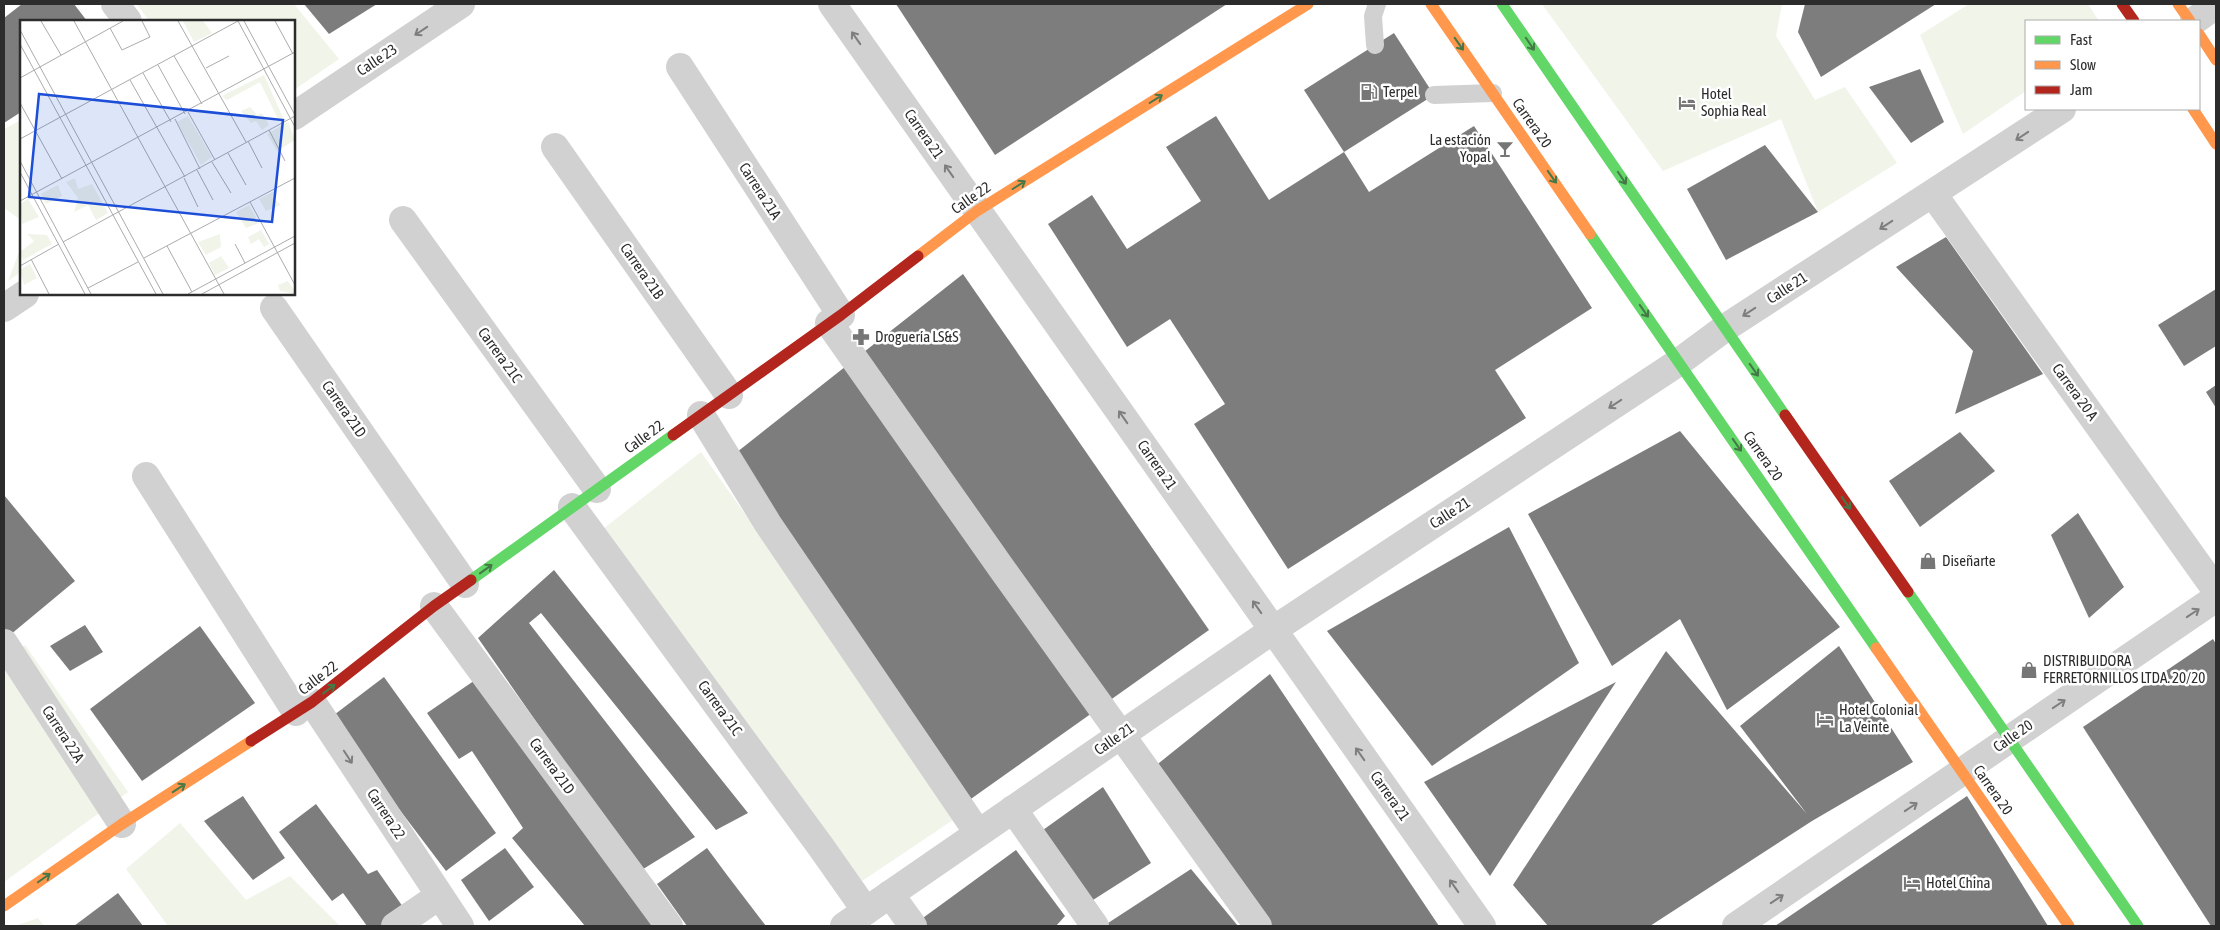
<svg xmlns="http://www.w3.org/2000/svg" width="2220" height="930" font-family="'Asap Condensed',sans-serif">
	<rect width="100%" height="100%" fill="#fff"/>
	<g fill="#f0f4e9">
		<path d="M 137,4 L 294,4 L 339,59 L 294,90 L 294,21 L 149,21 Z"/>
		<path d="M 1542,4 L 1782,4 L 1776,36 L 1815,100 L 1845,87 L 1897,163 L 1818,212 L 1781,119 L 1663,171 Z"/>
		<path d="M 1969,4 L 2088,4 L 2099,21 L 2026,21 L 2026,91 L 1963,134 L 1920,35 Z"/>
		<path d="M 21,120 L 21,220 L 4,208 L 4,129 Z"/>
		<path d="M 21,247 L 21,272 L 8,281 Z"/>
		<path d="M 701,452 L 959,816 L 862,881 L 603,529 Z"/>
		<path d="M 25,645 L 128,792 L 4,882 L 4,661 Z"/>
		<path d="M 180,823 L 246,900 L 290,876 L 340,926 L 168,926 L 126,869 Z"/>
		<path d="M 38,918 L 44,926 L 15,926 Z"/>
	</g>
	<g fill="#7d7d7d">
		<path d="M 22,4 L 74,4 L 87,21 L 21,21 L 21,112 L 4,123 L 4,18 Z"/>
		<path d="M 304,4 L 377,4 L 329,34 Z"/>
		<path d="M 896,4 L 1227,4 L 995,155 Z"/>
		<path d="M 1805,4 L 1936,4 L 1821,77 L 1798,32 Z"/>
		<path d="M 1394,33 L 1434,95 L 1344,152 L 1304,90 Z"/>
		<path d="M 1920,69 L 1944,122 L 1911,143 L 1869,87 Z"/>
		<path d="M 1216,116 L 1269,200 L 1344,152 L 1369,192 L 1474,126 L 1592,308 L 1495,370 L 1526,418 L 1288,569 L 1194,424 L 1225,404 L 1170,319 L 1127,347 L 1048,224 L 1092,195 L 1127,249 L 1201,201 L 1166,147 Z"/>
		<path d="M 1765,145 L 1818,212 L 1726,260 L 1687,189 Z"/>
		<path d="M 1946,237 L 2043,374 L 1955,414 L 1973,351 L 1896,267 Z"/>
		<path d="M 963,274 L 1209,630 L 968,801 L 732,456 Z"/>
		<path d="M 2216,289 L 2216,346 L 2184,366 L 2158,325 Z"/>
		<path d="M 2216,385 L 2216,408 L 2206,392 Z"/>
		<path d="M 1680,431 L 1840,627 L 1727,710 L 1680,619 L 1612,666 L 1528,514 Z"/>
		<path d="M 1960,432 L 1995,471 L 1920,527 L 1889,481 Z"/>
		<path d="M 4,495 L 75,581 L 4,640 Z"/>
		<path d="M 2078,513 L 2124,587 L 2089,618 L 2051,535 Z"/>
		<path d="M 1509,527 L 1579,663 L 1432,766 L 1327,631 Z"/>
		<path d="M 554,570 L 748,813 L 716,830 L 541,613 L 529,623 L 695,837 L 640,871 L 478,638 Z"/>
		<path d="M 85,625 L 103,652 L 70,671 L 50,646 Z"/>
		<path d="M 200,626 L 255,703 L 142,781 L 90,709 Z"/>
		<path d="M 2213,639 L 2216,644 L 2216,926 L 2211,926 L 2083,727 Z"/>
		<path d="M 1839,646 L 1913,762 L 1812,821 L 1650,926 L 1548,926 L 1513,885 L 1666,651 L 1807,814 L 1740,726 Z"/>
		<path d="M 1270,674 L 1439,926 L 1270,926 L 1154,767 Z"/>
		<path d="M 481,676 L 659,926 L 585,926 L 512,838 L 523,828 L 472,751 L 459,759 L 427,713 Z"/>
		<path d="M 384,677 L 496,833 L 446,871 L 330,718 Z"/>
		<path d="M 1616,682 L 1490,876 L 1424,782 Z"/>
		<path d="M 1103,787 L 1151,863 L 1082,907 L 1036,835 Z"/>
		<path d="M 243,796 L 285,858 L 253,880 L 204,821 Z"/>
		<path d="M 1967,796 L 2048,926 L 1775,926 Z"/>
		<path d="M 316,804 L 368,874 L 377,870 L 408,914 L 391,926 L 367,926 L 343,893 L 332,901 L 279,832 Z"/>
		<path d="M 505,848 L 534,887 L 489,921 L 461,880 Z"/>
		<path d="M 707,848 L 727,875 L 766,926 L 687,926 L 657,884 Z"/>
		<path d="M 1016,850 L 1065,916 L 1056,926 L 918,926 L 916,923 Z"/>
		<path d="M 1191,869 L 1238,926 L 1105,925 Z"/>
		<path d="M 118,893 L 143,926 L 74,926 Z"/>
	</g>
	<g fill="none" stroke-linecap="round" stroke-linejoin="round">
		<g stroke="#d1d1d1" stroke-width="18">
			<path d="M 1375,45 L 1373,16 L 1377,4"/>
			<path d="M 1434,95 L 1493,93"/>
		</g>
		<g stroke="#d1d1d1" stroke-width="28">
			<path d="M 115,4 L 128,21"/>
			<path d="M 832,4 L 1482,926"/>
			<path d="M 2194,21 L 2216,5"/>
			<path d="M 680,67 L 841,315"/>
			<path d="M 294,116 L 461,4"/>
			<path d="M 555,147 L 729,395"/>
			<path d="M 1933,194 L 2216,590"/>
			<path d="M 403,220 L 597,489"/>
			<path d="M 4,308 L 25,294"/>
			<path d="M 274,308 L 465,584"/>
			<path d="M 829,323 L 1002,569 L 1258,926"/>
			<path d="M 701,415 L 768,524 L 978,833"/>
			<path d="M 146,476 L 296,712"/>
			<path d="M 572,507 L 821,847 L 866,911"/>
			<path d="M 434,606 L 669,926"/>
			<path d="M 4,643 L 122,824"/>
			<path d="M 312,702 L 460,926"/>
			<path d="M 1013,809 L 1095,926"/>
			<path d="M 890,894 L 913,926"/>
			<path d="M 395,926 L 439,896"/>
			<path d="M 844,926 L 1273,630 L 1679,362 L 1725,328 L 2062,109"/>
			<path d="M 1736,926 L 2216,598"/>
		</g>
		<g stroke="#63d668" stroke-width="11">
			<path d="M 1502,4 L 1785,415"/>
			<path d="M 1590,234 L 1876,648"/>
			<path d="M 471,580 L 673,435"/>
			<path d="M 1908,592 L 2138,926"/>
		</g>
		<g stroke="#ff974d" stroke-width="11">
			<path d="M 1431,4 L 1590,234"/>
			<path d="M 2178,4 L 2190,21"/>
			<path d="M 2199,34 L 2216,60"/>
			<path d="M 2193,109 L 2216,144"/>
			<path d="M 918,256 L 977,211 L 1308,4"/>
			<path d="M 1876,648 L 2069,926"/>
			<path d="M 4,906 L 122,824 L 251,741"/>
		</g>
		<g stroke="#b3261e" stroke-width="11">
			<path d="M 2122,4 L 2134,21"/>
			<path d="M 1785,415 L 1908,592"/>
			<path d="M 673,435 L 841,315 L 918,256"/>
			<path d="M 251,741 L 312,702 L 434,606 L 471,580"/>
		</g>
	</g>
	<defs><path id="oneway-shaft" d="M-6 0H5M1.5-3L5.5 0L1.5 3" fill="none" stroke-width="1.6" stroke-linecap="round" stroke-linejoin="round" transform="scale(1.25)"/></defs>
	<g stroke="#7e7e7e">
		<use href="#oneway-shaft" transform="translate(421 31) rotate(146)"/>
		<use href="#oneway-shaft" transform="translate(856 38) rotate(-125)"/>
		<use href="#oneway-shaft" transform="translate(2022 136) rotate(146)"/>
		<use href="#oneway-shaft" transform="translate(949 171) rotate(-125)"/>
		<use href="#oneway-shaft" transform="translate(1886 225) rotate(147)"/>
		<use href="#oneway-shaft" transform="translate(1749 312) rotate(147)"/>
		<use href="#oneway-shaft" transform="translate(1615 404) rotate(147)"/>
		<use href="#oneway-shaft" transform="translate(1123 417) rotate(-125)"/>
		<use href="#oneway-shaft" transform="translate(1257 607) rotate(-125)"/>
		<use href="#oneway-shaft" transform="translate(2193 613) rotate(-34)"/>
		<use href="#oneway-shaft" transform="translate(2059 704) rotate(-34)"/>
		<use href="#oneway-shaft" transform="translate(1360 754) rotate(-125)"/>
		<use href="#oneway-shaft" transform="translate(348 757) rotate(57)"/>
		<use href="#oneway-shaft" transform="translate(1911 807) rotate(-34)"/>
		<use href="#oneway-shaft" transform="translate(1454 886) rotate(-125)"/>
		<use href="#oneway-shaft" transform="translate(1777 899) rotate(-34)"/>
	</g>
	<g stroke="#457847">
		<use href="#oneway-shaft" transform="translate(1459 44) rotate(55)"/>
		<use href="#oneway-shaft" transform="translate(1530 44) rotate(56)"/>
		<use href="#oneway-shaft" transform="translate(1156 99) rotate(-32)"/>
		<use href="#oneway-shaft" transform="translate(1552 177) rotate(55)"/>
		<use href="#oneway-shaft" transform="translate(1622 178) rotate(56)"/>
		<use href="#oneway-shaft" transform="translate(1019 185) rotate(-32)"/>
		<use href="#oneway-shaft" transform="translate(1644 311) rotate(55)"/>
		<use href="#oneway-shaft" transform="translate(1754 370) rotate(55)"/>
		<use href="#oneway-shaft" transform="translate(1737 445) rotate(55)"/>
		<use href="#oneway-shaft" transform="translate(1846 503) rotate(55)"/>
		<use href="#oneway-shaft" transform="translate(486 569) rotate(-36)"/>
		<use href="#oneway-shaft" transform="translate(329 689) rotate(-38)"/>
		<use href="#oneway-shaft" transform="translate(179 788) rotate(-33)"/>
		<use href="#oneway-shaft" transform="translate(44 878) rotate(-35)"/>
	</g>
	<defs>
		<g id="fuel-bare" transform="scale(1.35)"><path d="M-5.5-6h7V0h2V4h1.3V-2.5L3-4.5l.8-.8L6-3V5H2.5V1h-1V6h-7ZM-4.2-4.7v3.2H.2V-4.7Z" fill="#767676" stroke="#fff" stroke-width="2.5" paint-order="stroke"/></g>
		<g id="hotel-bare" transform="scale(1.35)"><path d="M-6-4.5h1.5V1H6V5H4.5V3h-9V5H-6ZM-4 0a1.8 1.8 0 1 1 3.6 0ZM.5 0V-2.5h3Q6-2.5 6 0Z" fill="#767676" stroke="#fff" stroke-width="2.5" paint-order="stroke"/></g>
		<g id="bar-bare" transform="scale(1.35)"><path d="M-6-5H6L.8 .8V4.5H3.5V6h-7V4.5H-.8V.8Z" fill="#767676" stroke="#fff" stroke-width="2.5" paint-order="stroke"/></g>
		<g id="pharmacy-bare" transform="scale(1.35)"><path d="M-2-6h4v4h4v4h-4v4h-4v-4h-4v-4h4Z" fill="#767676" stroke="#fff" stroke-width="2.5" paint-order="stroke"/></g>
		<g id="shop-bare" transform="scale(1.35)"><path d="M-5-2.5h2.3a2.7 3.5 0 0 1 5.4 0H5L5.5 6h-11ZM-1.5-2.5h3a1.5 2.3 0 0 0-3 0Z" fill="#767676" stroke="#fff" stroke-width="2.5" paint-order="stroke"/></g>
	</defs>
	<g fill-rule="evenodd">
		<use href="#fuel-bare" x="1369" y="92"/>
		<use href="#hotel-bare" x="1687" y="103"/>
		<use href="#bar-bare" x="1505" y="149"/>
		<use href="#pharmacy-bare" x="861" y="337"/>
		<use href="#shop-bare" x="1928" y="561"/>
		<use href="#shop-bare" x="2029" y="670"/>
		<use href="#hotel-bare" x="1825" y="719"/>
		<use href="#hotel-bare" x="1912" y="883"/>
	</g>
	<g text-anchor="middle" stroke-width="5" stroke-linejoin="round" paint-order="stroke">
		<g font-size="15" fill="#2c2c2c" stroke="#fff">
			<text transform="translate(377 60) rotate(-34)" y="5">Calle 23</text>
			<text transform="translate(1532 123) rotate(55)" y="5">Carrera 20</text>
			<text transform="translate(924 134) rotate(55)" y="5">Carrera 21</text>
			<text transform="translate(760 191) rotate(57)" y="5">Carrera 21A</text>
			<text transform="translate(971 198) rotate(-35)" y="5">Calle 22</text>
			<text transform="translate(642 271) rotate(55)" y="5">Carrera 21B</text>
			<text transform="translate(1787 288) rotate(-33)" y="5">Calle 21</text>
			<text transform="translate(500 355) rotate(54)" y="5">Carrera 21C</text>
			<text transform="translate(2075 392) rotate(54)" y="5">Carrera 20 A</text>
			<text transform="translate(344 409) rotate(55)" y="5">Carrera 21D</text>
			<text transform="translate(644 437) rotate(-36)" y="5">Calle 22</text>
			<text transform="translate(1763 456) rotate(55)" y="5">Carrera 20</text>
			<text transform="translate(1157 465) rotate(55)" y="5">Carrera 21</text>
			<text transform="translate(1450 513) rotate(-33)" y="5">Calle 21</text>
			<text transform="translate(318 678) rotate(-37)" y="5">Calle 22</text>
			<text transform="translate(720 708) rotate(54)" y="5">Carrera 21C</text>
			<text transform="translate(63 734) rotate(57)" y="5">Carrera 22A</text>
			<text transform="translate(2013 736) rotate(-35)" y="5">Calle 20</text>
			<text transform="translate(1114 739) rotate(-35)" y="5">Calle 21</text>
			<text transform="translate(552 766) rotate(54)" y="5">Carrera 21D</text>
			<text transform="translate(1993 790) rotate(55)" y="5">Carrera 20</text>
			<text transform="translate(1390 796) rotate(55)" y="5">Carrera 21</text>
			<text transform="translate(386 814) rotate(57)" y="5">Carrera 22</text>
		</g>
		<g font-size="15" fill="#2c2c2c" stroke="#fff" text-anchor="start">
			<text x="1383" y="97">Terpel</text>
			<text x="1701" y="99">Hotel<tspan x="1701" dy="17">Sophia Real</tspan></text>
			<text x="1491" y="145" text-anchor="end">La estación<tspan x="1491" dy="17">Yopal</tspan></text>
			<text x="875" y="342">Droguería LS&amp;S</text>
			<text x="1942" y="566">Diseñarte</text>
			<text x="2043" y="666">DISTRIBUIDORA<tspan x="2043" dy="17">FERRETORNILLOS LTDA. 20/20</tspan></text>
			<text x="1839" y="715">Hotel Colonial<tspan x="1839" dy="17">La Veinte</tspan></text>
			<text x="1926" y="888">Hotel China</text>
		</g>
	</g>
	<g transform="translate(20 20)">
		<rect width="275" height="275" fill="#fff"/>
		<path d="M 163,1 L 183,1 L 192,13 L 174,22 ZM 244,55 L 264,100 L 259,101 L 240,62 L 207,80 L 202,76 ZM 230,87 L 237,95 L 242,93 L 249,105 L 242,110 L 236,101 L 231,103 L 221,91 ZM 168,96 L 192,137 L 181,145 L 157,102 ZM 268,102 L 275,120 L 257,131 L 247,114 ZM 55,158 L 58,169 L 72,164 L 88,193 L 76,200 L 68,185 L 54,192 L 58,178 L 46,162 ZM 38,165 L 42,176 L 26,184 L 21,174 ZM 255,171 L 252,177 L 261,185 L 246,191 L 239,179 ZM 8,179 L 19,197 L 2,204 L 0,184 ZM 229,185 L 239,203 L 226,208 L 216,192 ZM 241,210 L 249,224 L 244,227 L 239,219 L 231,224 L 228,217 ZM 7,214 L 27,215 L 32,224 L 3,240 L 0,232 L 14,221 ZM 200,214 L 201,227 L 186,235 L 178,222 ZM 201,236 L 209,248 L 195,255 L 189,243 ZM 10,244 L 17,258 L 4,265 L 0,250 ZM 268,261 L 275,272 L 275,274 L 260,271 L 258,265 Z" fill="#f0f4e9"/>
		<path fill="none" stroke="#ababab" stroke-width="1" d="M 21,1 L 41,35M 54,1 L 204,274M 158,1 L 226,122M 218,1 L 275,107M 224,1 L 275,95M 255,1 L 273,34M 90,8 L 102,30 L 130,17 L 122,1M 0,10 L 143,274M 0,24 L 136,274M 154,36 L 182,84M 138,45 L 165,94M 186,48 L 209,36M 123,53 L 151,102M 0,58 L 103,1M 110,60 L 165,157M 0,83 L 42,159M 168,92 L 195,140M 155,99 L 180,149M 249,110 L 265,141M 0,119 L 218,1M 228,121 L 242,148M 208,133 L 226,165M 0,141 L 71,274M 192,142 L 211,173M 177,150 L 193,180M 0,152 L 65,274M 164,158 L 178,187M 0,181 L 275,32M 230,182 L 275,265M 43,222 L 275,96M 215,224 L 225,243M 147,226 L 172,272M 124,238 L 275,158M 11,239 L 29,274M 0,246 L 39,224M 68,268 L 118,242M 168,274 L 275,216M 182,274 L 275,223"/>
		<path fill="#1d4ed8" fill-opacity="0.15" stroke="#1d4ed8" stroke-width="2.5" d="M 19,74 L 263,100 L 252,202 L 9,177 Z"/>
		<rect width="275" height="275" fill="none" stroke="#2c2c2c" stroke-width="2.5"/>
	</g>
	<rect width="2220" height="930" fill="none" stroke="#2c2c2c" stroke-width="10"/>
	<rect x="2025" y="20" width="175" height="90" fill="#ffffff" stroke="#ababab"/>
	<rect x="2035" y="36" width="25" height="8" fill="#63d668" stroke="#ababab"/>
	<text x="2070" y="45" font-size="15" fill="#2c2c2c">Fast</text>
	<rect x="2035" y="61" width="25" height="8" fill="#ff974d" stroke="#ababab"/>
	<text x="2070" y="70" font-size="15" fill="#2c2c2c">Slow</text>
	<rect x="2035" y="86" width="25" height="8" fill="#b3261e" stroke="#ababab"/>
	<text x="2070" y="95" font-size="15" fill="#2c2c2c">Jam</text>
</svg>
